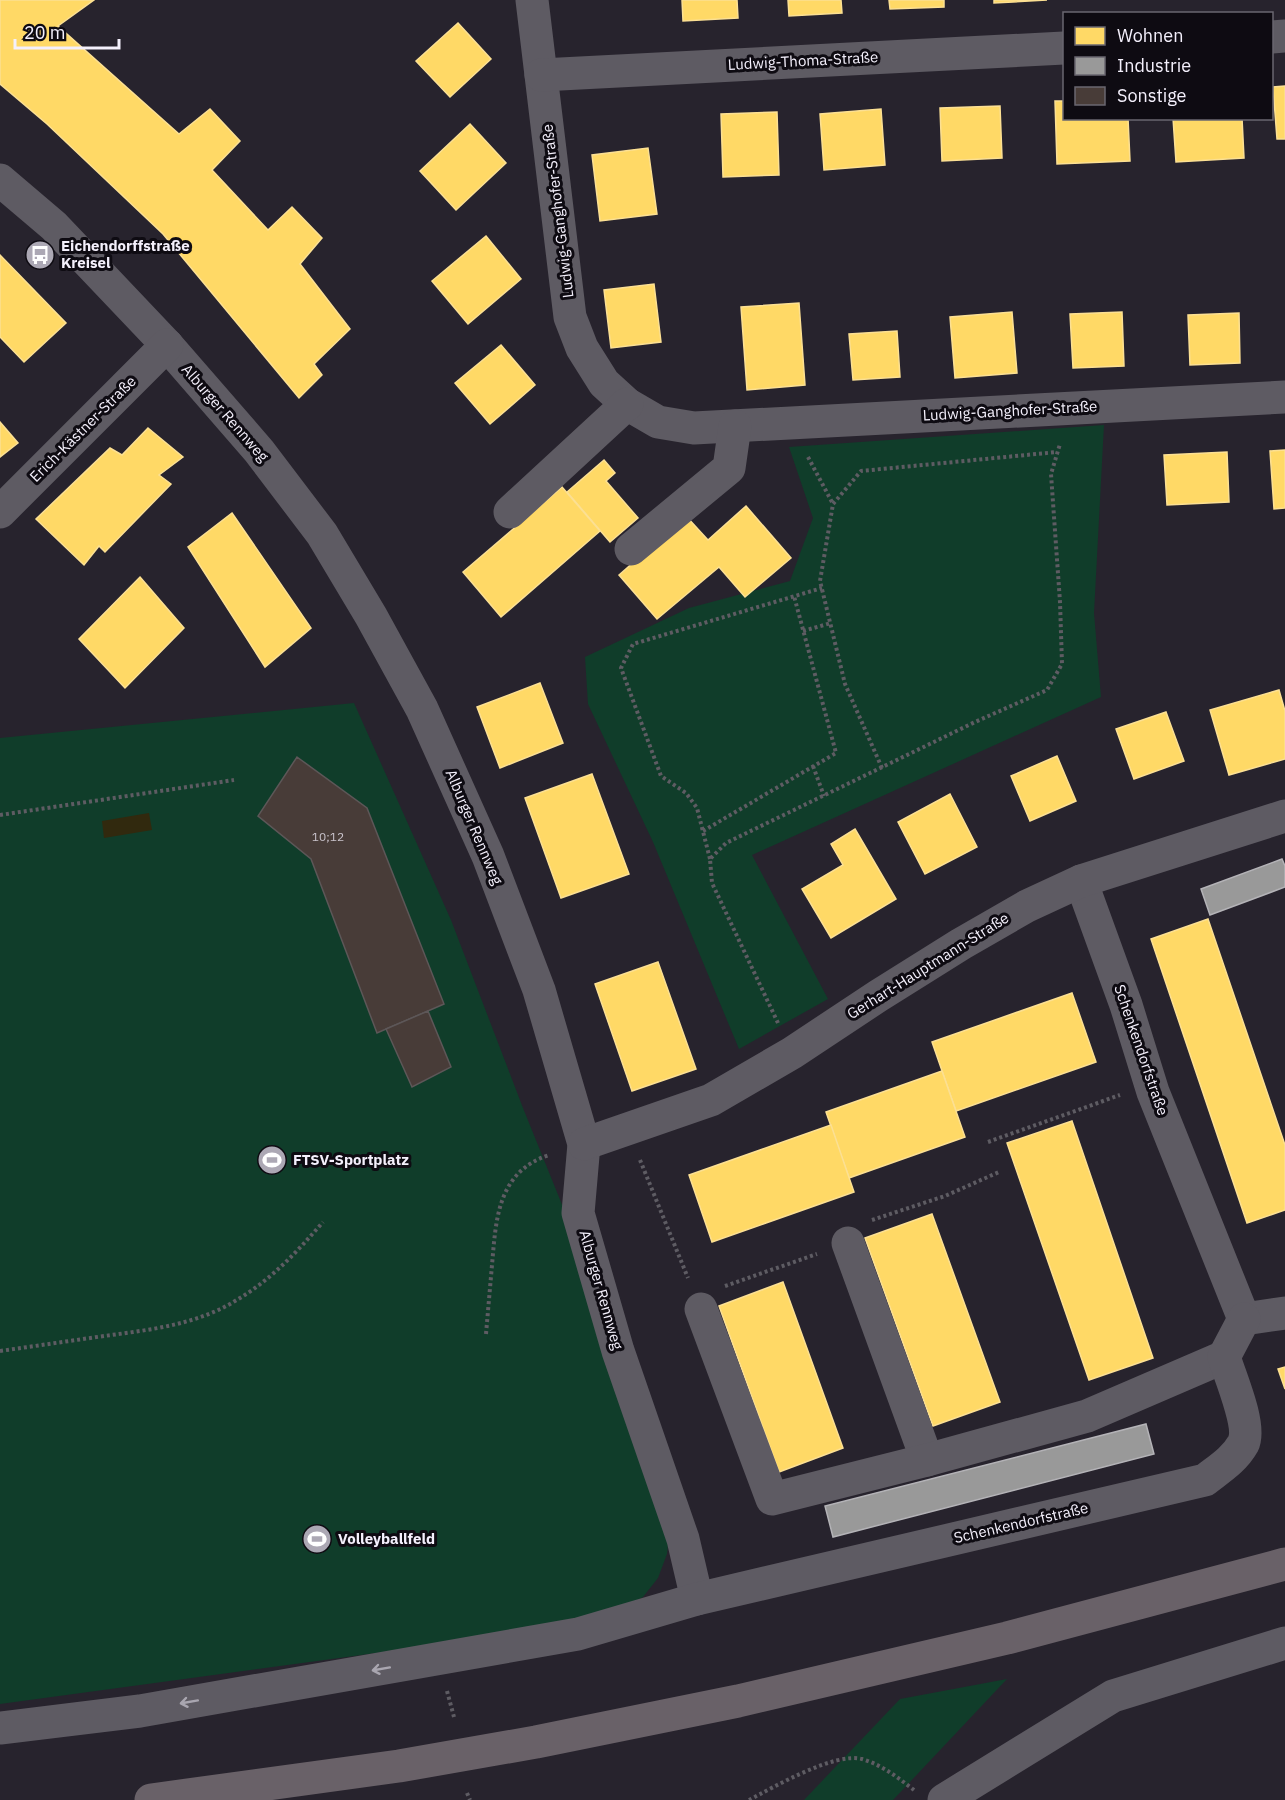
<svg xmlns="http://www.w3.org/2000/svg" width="1285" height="1800" font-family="'IBM Plex Sans',sans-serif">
	<rect width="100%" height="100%" fill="#27232d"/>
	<g fill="#103d2a">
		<path d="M 1104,425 L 1094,613 L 1101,697 L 752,855 L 828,999 L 739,1049 L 653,842 L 588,704 L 585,657 L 689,608 L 790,581 L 813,518 L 789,447 Z"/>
		<path d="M 354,703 L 451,920 L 523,1108 L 565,1212 L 669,1535 L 667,1554 L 658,1578 L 643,1597 L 622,1609 L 502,1636 L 0,1704 L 0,738 Z"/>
		<path d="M 1007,1679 L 893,1800 L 804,1800 L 900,1699 Z"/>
	</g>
	<path fill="#31290e" d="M 149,813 L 152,830 L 104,838 L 102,821 Z"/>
	<g fill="#ffd966" stroke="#fce093" stroke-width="1.5">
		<path d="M 0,0 L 94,0 L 58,26 L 179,134 L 210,109 L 240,141 L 212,170 L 268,230 L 292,207 L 322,238 L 300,264 L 350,329 L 314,364 L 322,375 L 299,398 L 163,234 L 47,124 L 0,84 Z"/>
		<path d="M 682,0 L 737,0 L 738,18 L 683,21 Z"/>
		<path d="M 788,0 L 841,0 L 842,13 L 789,16 Z"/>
		<path d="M 889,0 L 944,0 L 944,7 L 890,9 Z"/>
		<path d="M 994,0 L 1047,0 L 994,3 Z"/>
		<path d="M 458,23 L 491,59 L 450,97 L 416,61 Z"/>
		<path d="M 1285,86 L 1285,139 L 1277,139 L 1273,87 Z"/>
		<path d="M 1055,101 L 1064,101 L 1064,118 L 1128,118 L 1130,161 L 1057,164 Z"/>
		<path d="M 1000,106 L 1002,158 L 942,161 L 940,108 Z"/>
		<path d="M 881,109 L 885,165 L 824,170 L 820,114 Z"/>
		<path d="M 777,112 L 779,175 L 723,177 L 721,114 Z"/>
		<path d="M 1173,118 L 1242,118 L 1244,158 L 1176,162 Z"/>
		<path d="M 470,124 L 506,163 L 456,210 L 420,171 Z"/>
		<path d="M 648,148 L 657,214 L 600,221 L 592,155 Z"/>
		<path d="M 486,236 L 521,279 L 468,324 L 432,281 Z"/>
		<path d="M 0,255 L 66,323 L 24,362 L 0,337 Z"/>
		<path d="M 654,284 L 661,342 L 611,348 L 604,290 Z"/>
		<path d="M 799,303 L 805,385 L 747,390 L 741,307 Z"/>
		<path d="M 1012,312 L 1017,373 L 955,378 L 950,317 Z"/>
		<path d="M 1122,312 L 1124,366 L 1073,368 L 1070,314 Z"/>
		<path d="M 1239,313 L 1240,363 L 1190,365 L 1188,315 Z"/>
		<path d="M 897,331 L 900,377 L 853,380 L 849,334 Z"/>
		<path d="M 501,345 L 535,385 L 490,424 L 455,383 Z"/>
		<path d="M 0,422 L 18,443 L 0,457 Z"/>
		<path d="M 148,428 L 183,457 L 159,475 L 171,484 L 105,552 L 99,546 L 84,565 L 36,519 L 110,448 L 122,455 Z"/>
		<path d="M 1285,450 L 1285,508 L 1274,509 L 1270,451 Z"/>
		<path d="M 1227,452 L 1229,502 L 1167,505 L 1164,455 Z"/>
		<path d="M 604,460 L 615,473 L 606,481 L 638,518 L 610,542 L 567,492 Z"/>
		<path d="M 562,487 L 600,531 L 501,617 L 463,572 Z"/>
		<path d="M 746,506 L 791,558 L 745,597 L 719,567 L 657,619 L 619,575 L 686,516 L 708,540 Z"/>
		<path d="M 232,513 L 311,628 L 265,667 L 188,547 Z"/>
		<path d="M 140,577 L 184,628 L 125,688 L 79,639 Z"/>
		<path d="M 540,683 L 563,743 L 500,768 L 477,707 Z"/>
		<path d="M 1279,690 L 1285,711 L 1285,759 L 1229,775 L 1210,710 Z"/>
		<path d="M 1166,712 L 1184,761 L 1134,779 L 1116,729 Z"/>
		<path d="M 1057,756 L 1076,801 L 1030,821 L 1011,776 Z"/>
		<path d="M 592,774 L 629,874 L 561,898 L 525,798 Z"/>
		<path d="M 950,794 L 977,847 L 925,874 L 898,822 Z"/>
		<path d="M 855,829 L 896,899 L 831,938 L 802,889 L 843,865 L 831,844 Z"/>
		<path d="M 1208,919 L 1285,1145 L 1285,1210 L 1247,1223 L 1151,939 Z"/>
		<path d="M 658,962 L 696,1069 L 632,1091 L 595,984 Z"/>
		<path d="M 1072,993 L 1096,1062 L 956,1111 L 932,1042 Z"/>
		<path d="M 942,1071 L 965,1137 L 849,1178 L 826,1112 Z"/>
		<path d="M 1072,1121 L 1153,1358 L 1089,1380 L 1007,1143 Z"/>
		<path d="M 831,1125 L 854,1192 L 712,1242 L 689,1175 Z"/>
		<path d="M 932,1214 L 1000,1402 L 933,1426 L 865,1238 Z"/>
		<path d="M 783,1282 L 843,1448 L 779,1472 L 719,1306 Z"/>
		<path d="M 1285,1367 L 1285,1389 L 1278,1369 Z"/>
	</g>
	<g fill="#999" stroke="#b4b3b7" stroke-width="1.5">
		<path d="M 1282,859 L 1285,866 L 1285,887 L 1210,915 L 1201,889 Z"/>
		<path d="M 1146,1424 L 1154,1454 L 833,1537 L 825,1506 Z"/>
	</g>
	<g fill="#483c38" stroke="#5d5758" stroke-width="1.5">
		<path d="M 297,757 L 367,808 L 444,1004 L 377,1033 L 311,859 L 258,816 Z"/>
		<path d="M 428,1011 L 451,1067 L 412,1087 L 386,1029 Z"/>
	</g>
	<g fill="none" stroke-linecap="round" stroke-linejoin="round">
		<g stroke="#5e5c63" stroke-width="4" stroke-dasharray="3 3" stroke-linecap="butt">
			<path d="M 808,457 L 833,504"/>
			<path d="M 803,631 L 831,623"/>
			<path d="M 813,766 L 824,796"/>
			<path d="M 882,768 L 845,684 L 820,581 L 833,504 L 861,471 L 1057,452"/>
			<path d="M 0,815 L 234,780"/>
			<path d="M 703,831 L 836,753 L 794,596"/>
			<path d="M 710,859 L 697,808 L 686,793 L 661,776 L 621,668 L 633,644 L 822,588"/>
			<path d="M 778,1023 L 712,883 L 710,859 L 726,843 L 975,722 L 1047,690 L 1062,664 L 1060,602 L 1051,474 L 1060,444"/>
			<path d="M 988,1142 L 1120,1095"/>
			<path d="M 640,1160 L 688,1278"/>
			<path d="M 872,1220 L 945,1196 L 999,1172"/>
			<path d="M 725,1286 L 817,1254"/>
			<path d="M 486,1334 C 488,1311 490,1288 492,1265 C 496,1220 497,1172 549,1155"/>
			<path d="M 0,1351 C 35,1346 69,1341 104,1336 C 148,1330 196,1325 235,1301 C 271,1280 296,1253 323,1222"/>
			<path d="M 447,1691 L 454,1717"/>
			<path d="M 467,1793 L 470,1800"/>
			<path d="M 749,1800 C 774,1787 834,1752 862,1759 C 882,1765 897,1777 914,1790"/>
		</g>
		<g stroke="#5e5b63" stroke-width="33">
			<path d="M 532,0 L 570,317 L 582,348 L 604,383 L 627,404 L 658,422 L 694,428 L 1285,397"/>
			<path d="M 1272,37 L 1285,36"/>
			<path d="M 541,75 L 1064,48"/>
			<path d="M 0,180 L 54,226 L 167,345 L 259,451 L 322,534 L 371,616 L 422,709 L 488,856 L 539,990 L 584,1144 L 578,1213 L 618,1351 L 683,1539 L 697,1599"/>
			<path d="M 0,512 L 167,345"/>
			<path d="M 510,512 L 627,404"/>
			<path d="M 631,549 L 729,468 L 735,426"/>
			<path d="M 1081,881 L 1126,1005 L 1153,1092 L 1244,1319 L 1285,1313"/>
			<path d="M 584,1144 L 711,1100 L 792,1053 L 878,996 L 961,944 L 1027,906 L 1081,881 L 1285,816"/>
			<path d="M 848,1243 L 927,1460"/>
			<path d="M 701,1309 L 772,1499 L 927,1460 L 1087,1416 L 1224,1357"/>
			<path d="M 0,1728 L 140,1711 L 578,1634 L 697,1599 L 1205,1480 C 1219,1469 1234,1460 1243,1444 C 1252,1427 1230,1376 1224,1357 L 1244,1319"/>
			<path d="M 944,1800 L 1113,1696 L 1285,1643"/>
		</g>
		<path stroke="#696168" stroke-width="33" d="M 151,1800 L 399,1766 L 536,1742 L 738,1701 L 1007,1638 L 1285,1564"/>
	</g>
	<defs><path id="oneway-shaft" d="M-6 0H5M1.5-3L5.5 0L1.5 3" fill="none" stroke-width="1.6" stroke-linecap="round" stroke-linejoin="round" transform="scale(1.5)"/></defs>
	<g stroke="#a9a6b0">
		<use href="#oneway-shaft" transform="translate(381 1669) rotate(170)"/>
		<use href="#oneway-shaft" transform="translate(189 1702) rotate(170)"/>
	</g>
	<defs>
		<g id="bus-disc" transform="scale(1.5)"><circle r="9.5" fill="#aca8b4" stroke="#0e0b12"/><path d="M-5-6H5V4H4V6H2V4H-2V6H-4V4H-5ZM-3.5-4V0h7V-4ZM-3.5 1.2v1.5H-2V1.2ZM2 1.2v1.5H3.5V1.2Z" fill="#fff"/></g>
		<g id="stadium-disc" transform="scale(1.5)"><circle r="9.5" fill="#aca8b4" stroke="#0e0b12"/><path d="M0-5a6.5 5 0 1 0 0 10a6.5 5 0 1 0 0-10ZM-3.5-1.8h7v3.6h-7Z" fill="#fff"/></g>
	</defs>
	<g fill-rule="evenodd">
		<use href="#bus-disc" x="40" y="255"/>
		<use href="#stadium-disc" x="272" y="1160"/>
		<use href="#stadium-disc" x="317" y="1539"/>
	</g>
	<g text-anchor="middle" stroke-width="6" stroke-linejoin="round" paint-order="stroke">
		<g font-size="12" fill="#c9c3cb">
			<text x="328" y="841">10;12</text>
		</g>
		<g font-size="15" fill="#f4f0fc" stroke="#0e0b12">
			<text transform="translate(803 61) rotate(-3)" y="5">Ludwig-Thoma-Straße</text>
			<text transform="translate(558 211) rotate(-97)" y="5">Ludwig-Ganghofer-Straße</text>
			<text transform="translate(1010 411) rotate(-3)" y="5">Ludwig-Ganghofer-Straße</text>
			<text transform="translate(225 413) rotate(49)" y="5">Alburger Rennweg</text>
			<text transform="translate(83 429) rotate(-45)" y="5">Erich-Kästner-Straße</text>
			<text transform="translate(474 827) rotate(67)" y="5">Alburger Rennweg</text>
			<text transform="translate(928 966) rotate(-32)" y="5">Gerhart-Hauptmann-Straße</text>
			<text transform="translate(1141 1050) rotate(71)" y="5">Schenkendorfstraße</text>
			<text transform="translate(601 1290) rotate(74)" y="5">Alburger Rennweg</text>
			<text transform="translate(1021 1523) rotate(-13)" y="5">Schenkendorfstraße</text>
		</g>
		<g font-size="15" font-weight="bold" fill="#f4f0fc" stroke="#0e0b12" text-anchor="start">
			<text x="61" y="251">Eichendorffstraße<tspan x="61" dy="17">Kreisel</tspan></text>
			<text x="293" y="1165">FTSV-Sportplatz</text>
			<text x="338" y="1544">Volleyballfeld</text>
		</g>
	</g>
	<rect x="1063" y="12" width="210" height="108" fill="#0e0b12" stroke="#6a6770" stroke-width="1.5"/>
	<rect x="1075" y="27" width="30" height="18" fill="#ffd966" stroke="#6a6770" stroke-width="1.5"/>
	<text x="1117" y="42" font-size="18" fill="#f4f0fc">Wohnen</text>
	<rect x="1075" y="57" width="30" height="18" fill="#999999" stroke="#6a6770" stroke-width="1.5"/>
	<text x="1117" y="72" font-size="18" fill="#f4f0fc">Industrie</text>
	<rect x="1075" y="87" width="30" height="18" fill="#483c38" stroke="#6a6770" stroke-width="1.5"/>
	<text x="1117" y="102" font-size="18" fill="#f4f0fc">Sonstige</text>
	<path d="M15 39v9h104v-9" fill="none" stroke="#f4f0fc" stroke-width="3"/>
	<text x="24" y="39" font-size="18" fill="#f4f0fc" stroke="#0e0b12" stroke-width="4.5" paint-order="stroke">20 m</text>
</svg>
